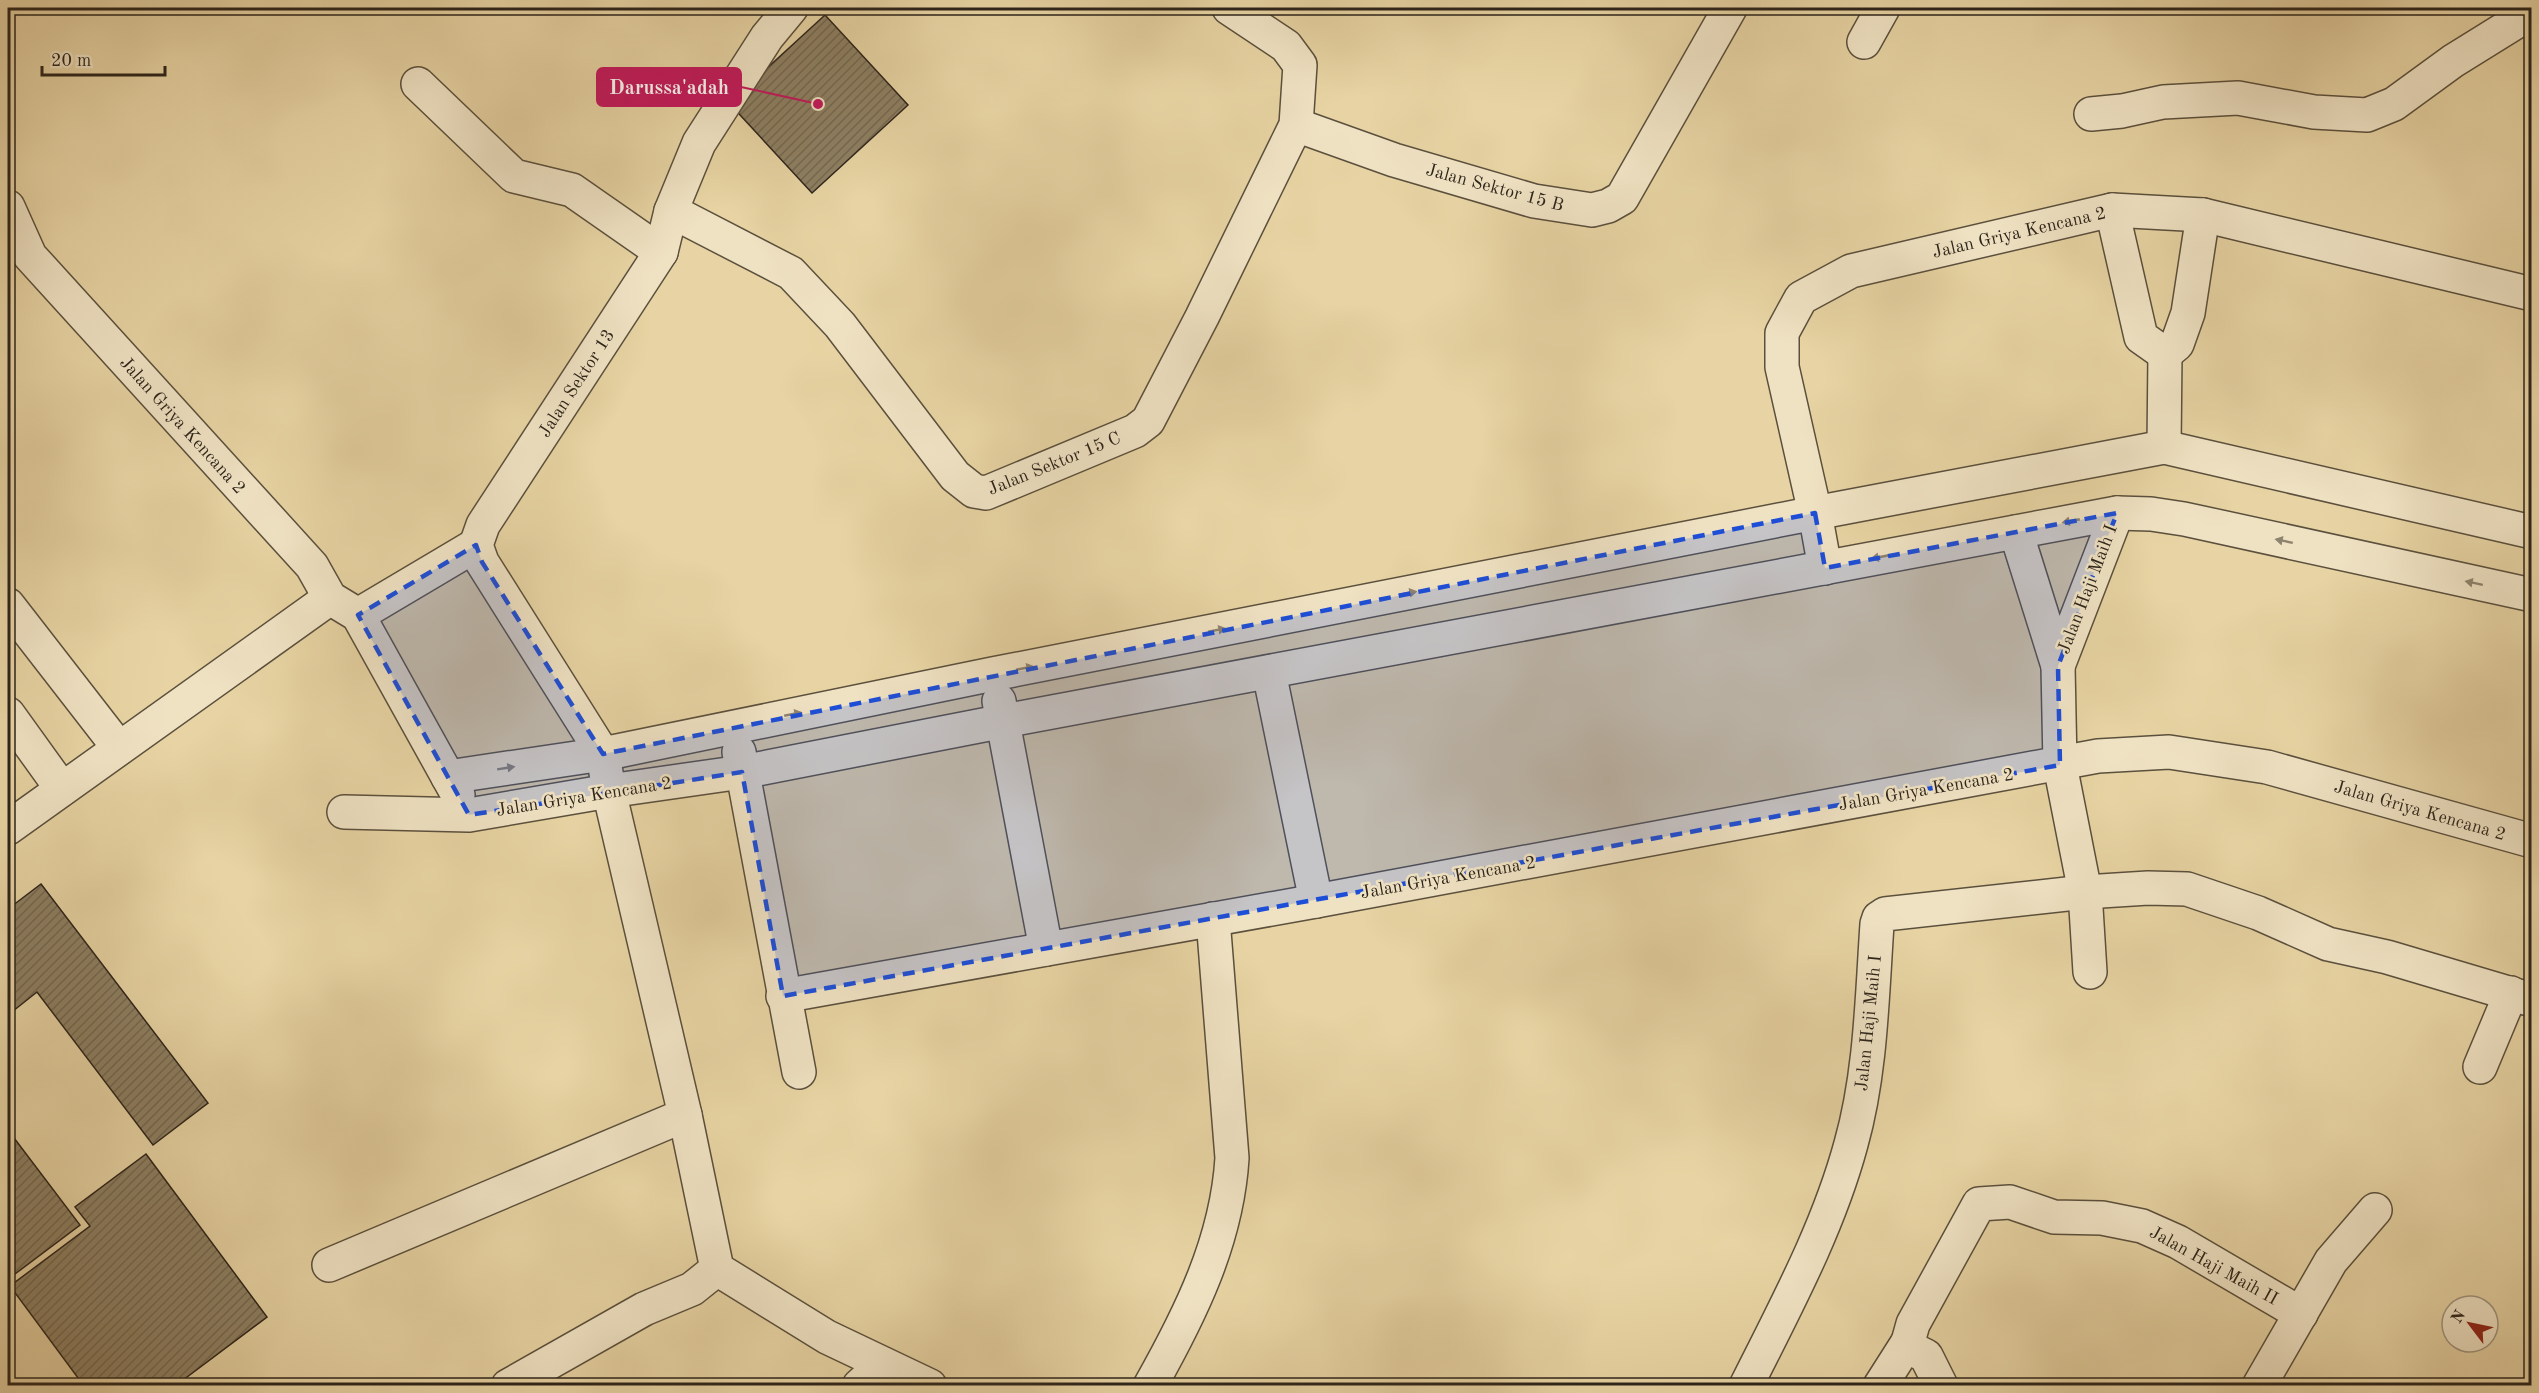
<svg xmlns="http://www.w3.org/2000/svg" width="2539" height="1393" font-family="'Old Standard TT',serif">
	<defs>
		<pattern id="building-hatch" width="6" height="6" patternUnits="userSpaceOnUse" patternTransform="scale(1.5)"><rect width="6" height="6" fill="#8d7f62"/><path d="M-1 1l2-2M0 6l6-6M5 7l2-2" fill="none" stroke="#736850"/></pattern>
	</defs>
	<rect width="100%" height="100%" fill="#e7d3a3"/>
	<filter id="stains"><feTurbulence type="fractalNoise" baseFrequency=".00333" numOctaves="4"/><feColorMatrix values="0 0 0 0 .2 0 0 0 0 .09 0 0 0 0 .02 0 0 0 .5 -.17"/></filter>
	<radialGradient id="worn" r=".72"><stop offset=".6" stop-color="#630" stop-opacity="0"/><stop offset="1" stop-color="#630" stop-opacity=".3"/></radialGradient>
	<g fill="url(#building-hatch)" stroke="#2c241b" stroke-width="1.5">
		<path d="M 825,15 L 908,105 L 812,193 L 729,103 Z"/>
		<path d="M 41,884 L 208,1103 L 153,1145 L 37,992 L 8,1015 L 8,909 Z"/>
		<path d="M 8,1130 L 80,1225 L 11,1277 L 8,1273 Z"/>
		<path d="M 146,1154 L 267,1317 L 175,1386 L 84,1386 L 10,1286 L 90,1226 L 75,1207 Z"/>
	</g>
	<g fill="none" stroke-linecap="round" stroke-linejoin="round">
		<g stroke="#5b503d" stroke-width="36">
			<g id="street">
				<path d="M 791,8 L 767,37 L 699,143 L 671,211 L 661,252 L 483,525 L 476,545 L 482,562 L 603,754 L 609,791 L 685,1115 L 717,1269 L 827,1337 L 930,1386"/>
				<path d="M 1864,42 L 1883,8"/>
				<path d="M 418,84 L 514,176 L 572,190 L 661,252"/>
				<path d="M 2091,114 L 2122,111 L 2163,102 L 2238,98 L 2314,112 L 2367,115 L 2394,104 L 2453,61 L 2532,12"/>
				<path d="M 1296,125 L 1394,160 L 1534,201 L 1592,210 L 1608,206 L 1622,198 L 1730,8"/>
				<path d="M 8,207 L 30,256 L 312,566 L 330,598 L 358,615 L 458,795"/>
				<path d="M 2112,210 L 2141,337 L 2165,354 L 2177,344 L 2188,313 L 2203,215"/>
				<path d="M 671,211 L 791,273 L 840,325 L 955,476 L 974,491 L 986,493 L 1135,431 L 1148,421 L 1202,317 L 1296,125 L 1300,65 L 1286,46 L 1229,8"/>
				<path d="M 2164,447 L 2165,354"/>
				<path d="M 2016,532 L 2058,666 L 2117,513"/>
				<path d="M 1825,568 L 1815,513 L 1782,367 L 1782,333 L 1801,298 L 1851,271 L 2112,210 L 2203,215 L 2532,294"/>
				<path d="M 8,605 L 119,748"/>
				<path d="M 358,615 L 476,545"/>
				<path d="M 2058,666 L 2060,765 L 2085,892 L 2090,972"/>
				<path d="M 1269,672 L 1316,901"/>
				<path d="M 999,701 L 1046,949"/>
				<path d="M 8,714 L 62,789"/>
				<path d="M 739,752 L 799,1072"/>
				<path d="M 448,777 L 603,754 L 993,674 L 1815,513 L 2164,447 L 2532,532"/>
				<path d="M 344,812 L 469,815 L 609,791 L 742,772 L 1004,721 L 2117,513 L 2151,514 L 2184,519 L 2532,595"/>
				<path d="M 8,828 L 330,598"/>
				<path d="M 783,996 L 1316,901 L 2098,756 L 2169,752 L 2267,767 L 2532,841"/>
				<path d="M 2480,1067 L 2511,993"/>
				<path d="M 329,1265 L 685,1115"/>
				<path d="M 508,1386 L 644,1309 L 692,1289 L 717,1269"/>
				<path d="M 859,1386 L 883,1364"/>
				<path d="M 1150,1386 C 1190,1315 1227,1241 1232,1158 L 1213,919"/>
				<path d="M 1746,1386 C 1785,1308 1828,1229 1851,1144 C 1871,1073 1872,997 1877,924 L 1879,918 L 1885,914 L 2085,892 L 2148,888 L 2187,889 L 2258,913 L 2328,944 L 2387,957 L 2532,1000"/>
				<path d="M 1880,1386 L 1908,1342"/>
				<path d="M 1941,1386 L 1926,1356 L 1912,1349 L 1908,1342 L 1913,1324 L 1979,1204 L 2010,1202 L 2054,1217 L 2102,1218 L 2142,1226 L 2178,1242 L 2301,1314"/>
				<path d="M 2259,1386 L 2331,1261 L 2375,1210"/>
			</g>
		</g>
		<use href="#street" stroke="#efe2c3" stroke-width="33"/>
	</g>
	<defs><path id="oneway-solid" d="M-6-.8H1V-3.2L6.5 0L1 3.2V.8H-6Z" transform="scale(1.5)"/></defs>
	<g fill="#8e836f">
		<use href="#oneway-solid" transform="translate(2071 521) rotate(169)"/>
		<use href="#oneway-solid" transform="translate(2284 541) rotate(-168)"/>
		<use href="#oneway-solid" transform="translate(1880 557) rotate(169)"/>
		<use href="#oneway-solid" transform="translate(2474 583) rotate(-168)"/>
		<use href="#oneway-solid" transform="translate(1408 593) rotate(-11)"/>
		<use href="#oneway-solid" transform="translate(1217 630) rotate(-11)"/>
		<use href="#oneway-solid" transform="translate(1025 668) rotate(-11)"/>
		<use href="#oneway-solid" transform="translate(793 714) rotate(-11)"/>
		<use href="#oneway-solid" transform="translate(506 768) rotate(-9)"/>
	</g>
	<path fill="#1d4ed8" fill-opacity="0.2" stroke="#1d4ed8" stroke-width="4.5" stroke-dasharray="12 8" stroke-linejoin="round" d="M 1815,513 L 1825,568 L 2117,513 L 2058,666 L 2060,765 L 783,996 L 742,772 L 469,815 L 358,615 L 476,545 L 482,562 L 603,754 Z"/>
	<g text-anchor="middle" stroke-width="5" stroke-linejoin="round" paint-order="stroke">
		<g font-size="18" fill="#2c241b" stroke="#efe2c3">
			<text transform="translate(1495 187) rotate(15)" y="6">Jalan Sektor 15 B</text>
			<text transform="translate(2019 232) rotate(-13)" y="6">Jalan Griya Kencana 2</text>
			<text transform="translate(576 383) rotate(-57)" y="6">Jalan Sektor 13</text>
			<text transform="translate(183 425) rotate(48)" y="6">Jalan Griya Kencana 2</text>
			<text transform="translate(1054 463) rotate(-22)" y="6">Jalan Sektor 15 C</text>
			<text transform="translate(2087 589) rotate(-69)" y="6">Jalan Haji Maih I</text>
			<text transform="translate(1926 789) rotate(-10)" y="6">Jalan Griya Kencana 2</text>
			<text transform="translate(584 796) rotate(-9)" y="6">Jalan Griya Kencana 2</text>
			<text transform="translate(2420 810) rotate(16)" y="6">Jalan Griya Kencana 2</text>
			<text transform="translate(1448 877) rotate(-10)" y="6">Jalan Griya Kencana 2</text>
			<text transform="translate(1868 1023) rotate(-84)" y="6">Jalan Haji Maih I</text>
			<text transform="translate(2214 1265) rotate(29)" y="6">Jalan Haji Maih II</text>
		</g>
	</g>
	<path fill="none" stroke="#c2185b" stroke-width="2" d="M818 104L741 87"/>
	<circle fill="#c2185b" stroke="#efe2c3" stroke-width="2" cx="818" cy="104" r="6"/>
	<rect fill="#c2185b" stroke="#c2185b" stroke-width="2" x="597" y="68" width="144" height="38" rx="6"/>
	<g font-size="20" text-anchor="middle" font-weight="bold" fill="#fff">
		<text x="669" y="94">Darussa'adah</text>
	</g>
	<rect width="2539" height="1393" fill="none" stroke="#e7d3a3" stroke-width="30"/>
	<rect x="9" y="9" width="2521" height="1375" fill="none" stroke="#2c241b" stroke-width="3"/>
	<rect x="15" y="15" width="2509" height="1363" fill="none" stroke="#2c241b" stroke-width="1.5"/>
	<g transform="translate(2470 1324) rotate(302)"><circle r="28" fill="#efe2c3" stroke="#a19680" stroke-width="1.5"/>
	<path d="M0-4.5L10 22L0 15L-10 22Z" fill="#8f2418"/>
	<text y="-9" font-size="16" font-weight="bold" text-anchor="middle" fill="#2c241b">N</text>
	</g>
	<path d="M42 66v9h123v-9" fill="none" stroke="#2c241b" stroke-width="3"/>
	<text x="51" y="66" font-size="18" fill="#2c241b" stroke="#efe2c3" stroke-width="4.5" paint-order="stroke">20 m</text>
	<rect width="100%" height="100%" filter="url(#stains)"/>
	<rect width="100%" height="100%" fill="url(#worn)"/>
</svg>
